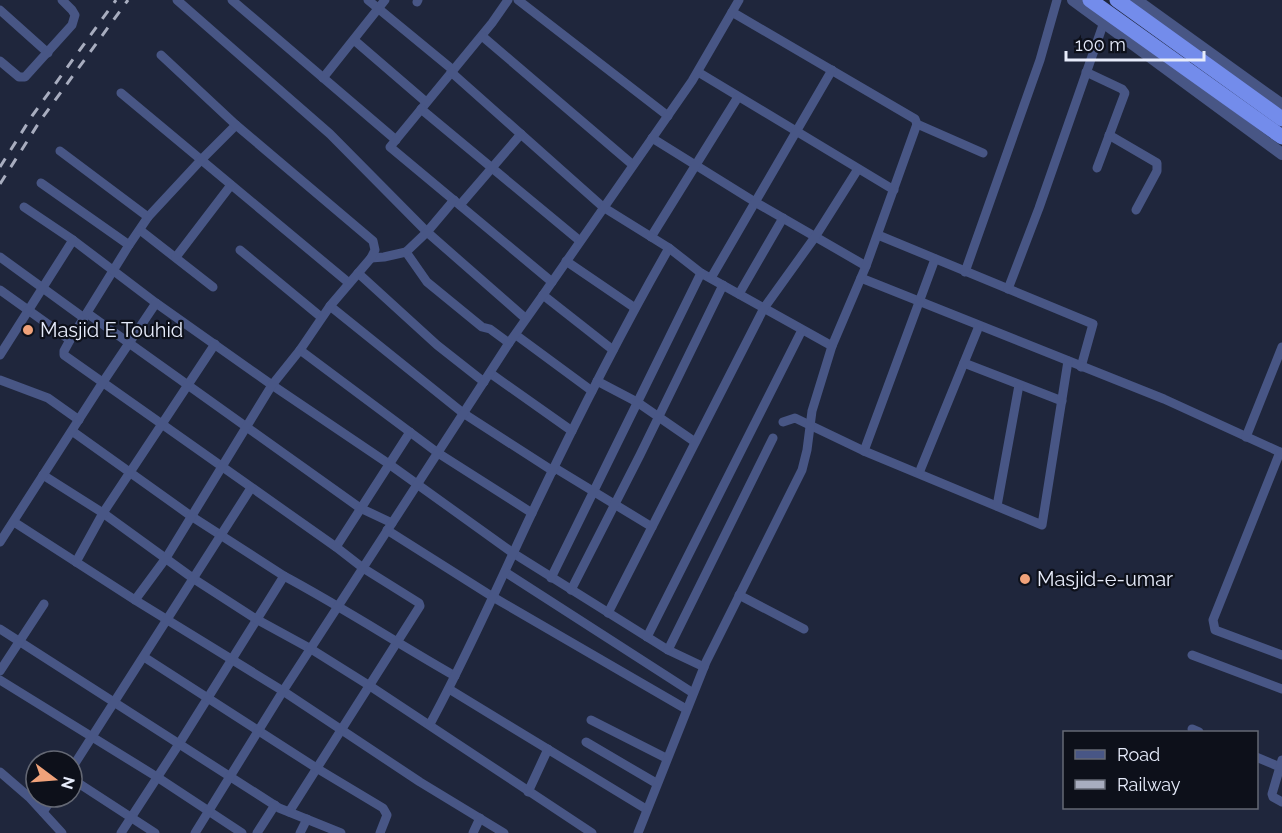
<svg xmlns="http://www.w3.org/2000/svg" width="1282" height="833" font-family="Raleway,sans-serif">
	<rect width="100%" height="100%" fill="#1f263c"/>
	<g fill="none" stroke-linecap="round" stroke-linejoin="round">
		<g stroke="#485685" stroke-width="9">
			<path d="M 177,0 L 330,134 L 427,232 L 525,318"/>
			<path d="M 232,0 L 396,140"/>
			<path d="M 368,0 L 453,70"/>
			<path d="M 508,0 L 492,23 L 390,147 L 552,282"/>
			<path d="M 518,0 L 668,116"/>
			<path d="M 417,2 L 418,0"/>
			<path d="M 0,10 L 48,53"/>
			<path d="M 732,12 L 915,119 L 917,124 L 983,153"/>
			<path d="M 482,36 L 633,165"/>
			<path d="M 354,40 L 426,102"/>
			<path d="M 0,61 L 19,77 L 25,77 L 72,25 L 75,15 L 72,10 L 62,0"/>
			<path d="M 698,72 L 894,190"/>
			<path d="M 1086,72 L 1122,89 L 1125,93 L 1097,168"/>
			<path d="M 323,78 L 385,0"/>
			<path d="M 121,93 L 349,283"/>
			<path d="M 421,109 L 580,241"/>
			<path d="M 236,125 L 201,160 L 148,217 L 129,245 L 70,340 L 64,351 L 64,355 L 336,547 L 363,568 L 419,603 L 420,606 L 289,812"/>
			<path d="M 1109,135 L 1157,163 L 1157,171 L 1136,210"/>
			<path d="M 652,138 L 755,202 L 866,266"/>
			<path d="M 60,151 L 148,217"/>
			<path d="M 41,183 L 129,245"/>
			<path d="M 454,200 L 427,232 L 406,252 L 427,282 L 482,327 L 490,329 L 509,343"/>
			<path d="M 460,205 L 521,134"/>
			<path d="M 24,207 L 73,240 L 156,303 L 272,385 L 389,464 L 513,553 L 668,650 L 704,667"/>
			<path d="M 140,230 L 213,287"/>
			<path d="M 878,235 L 1093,324 L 1081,367"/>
			<path d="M 651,237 L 738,97"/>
			<path d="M 669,248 L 701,273 L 832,346"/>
			<path d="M 240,250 L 321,317"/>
			<path d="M 0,257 L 84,318"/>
			<path d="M 176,257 L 231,185"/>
			<path d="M 371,258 L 384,257 L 406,252"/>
			<path d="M 566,261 L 635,308"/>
			<path d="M 965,272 L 1040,60 L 1057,0"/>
			<path d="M 358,273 L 437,345 L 484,382"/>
			<path d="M 711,278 L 832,70"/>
			<path d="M 861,278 L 1164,399 L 1282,453"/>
			<path d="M 1008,289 L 1039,208 L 1104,22"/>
			<path d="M 0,290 L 70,340"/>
			<path d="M 739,294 L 783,218"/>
			<path d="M 543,295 L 613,350"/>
			<path d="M 330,306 L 463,413 L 553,471"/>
			<path d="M 87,313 L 360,508 L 392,523"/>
			<path d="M 516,335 L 592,391"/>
			<path d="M 300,350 L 438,453 L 532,513"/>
			<path d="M 0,355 L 73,240"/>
			<path d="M 964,363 L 1062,401"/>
			<path d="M 490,373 L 572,431"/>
			<path d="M 0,380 L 48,398 L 79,420"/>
			<path d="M 597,381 L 637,402 L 695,442"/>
			<path d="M 783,422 L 795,418 L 864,451 L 1042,525 L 1068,361"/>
			<path d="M 72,431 L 191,516 L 284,576 L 179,744 L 121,833"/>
			<path d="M 1246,437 L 1282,347"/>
			<path d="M 864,451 L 935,259"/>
			<path d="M 1280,452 L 1213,620 L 1215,630 L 1282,655"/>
			<path d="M 555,468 L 652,527"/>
			<path d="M 919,473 L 979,326"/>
			<path d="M 43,475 L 103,513 L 194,579 L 256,619 L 311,649 L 370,686 L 592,833"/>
			<path d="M 997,506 L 1019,385"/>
			<path d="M 14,522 L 135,600 L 283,691 L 420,782 L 504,833"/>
			<path d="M 387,530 L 493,597 L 686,709"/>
			<path d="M 0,542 L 103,382 L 156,303"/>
			<path d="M 336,547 L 410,432"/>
			<path d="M 76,562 L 103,513 L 215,344"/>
			<path d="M 505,572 L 693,693"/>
			<path d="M 284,576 C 342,607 397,643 455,676"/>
			<path d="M 551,578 L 701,273"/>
			<path d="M 571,590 L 640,455 L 723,285"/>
			<path d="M 739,595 L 804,629"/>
			<path d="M 135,600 L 166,558 L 272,385 L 300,350 L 330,306 L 371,258 L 375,250 L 373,241 L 236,125 L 161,55"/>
			<path d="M 608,613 L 764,308 L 815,237 L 858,169"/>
			<path d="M 0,629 L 279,808 L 341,833"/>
			<path d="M 647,637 L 802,330"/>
			<path d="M 668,650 L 773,438"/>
			<path d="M 1192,655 L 1282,689"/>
			<path d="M 144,657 L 318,769 L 383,808 L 387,815 L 380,833"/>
			<path d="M 0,671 L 44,604"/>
			<path d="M 0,680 L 157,777 L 242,833"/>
			<path d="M 449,689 L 646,809"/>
			<path d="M 591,720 L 666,758"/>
			<path d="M 430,724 C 467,656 498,585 531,515 C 574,425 619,335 669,248 L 603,207 L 451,72"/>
			<path d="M 1192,729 L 1199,732"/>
			<path d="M 586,742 L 656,783"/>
			<path d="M 1256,757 L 1280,767"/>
			<path d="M 1282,760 L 1272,794 L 1273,797 L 1282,802"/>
			<path d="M 72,768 L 251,488"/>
			<path d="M 0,772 L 29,797 L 62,833"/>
			<path d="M 72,779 L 155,833"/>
			<path d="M 528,792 L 548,749"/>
			<path d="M 43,812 L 53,797"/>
			<path d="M 195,833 L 283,691 L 509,343 L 543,295 L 692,81 L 739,0"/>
			<path d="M 257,833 L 275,805"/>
			<path d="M 300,833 L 307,819"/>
			<path d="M 473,833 L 480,818"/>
			<path d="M 638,833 L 706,662 L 802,470 L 807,450 L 812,411 L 832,346 L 866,266 L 917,124"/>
		</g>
		<g stroke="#485685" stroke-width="12">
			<path d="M 1073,0 L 1282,154"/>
			<path d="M 1136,0 L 1282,105"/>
		</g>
		<g stroke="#738ceb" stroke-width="15">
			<path d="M 1090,0 L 1282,137"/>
			<path d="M 1117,0 L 1282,119"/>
		</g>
		<g stroke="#a8adbf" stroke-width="3" stroke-dasharray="10 10" stroke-linecap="butt">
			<path d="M 0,167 L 32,116 L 116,0"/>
			<path d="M 0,184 L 40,121 L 128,0"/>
		</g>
	</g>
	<g fill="#f0a27a" stroke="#0d101a" stroke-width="2">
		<circle cx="28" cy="330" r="6"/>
		<circle cx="1025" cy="579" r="6"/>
	</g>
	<g text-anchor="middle" stroke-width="4.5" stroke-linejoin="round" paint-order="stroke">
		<g font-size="20" fill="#e7ecfb" stroke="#0d101a" text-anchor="start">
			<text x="40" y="337">Masjid E Touhid</text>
			<text x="1037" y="586">Masjid-e-umar</text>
		</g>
	</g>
	<rect x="1063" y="731" width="195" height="78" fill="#0d101a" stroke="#646874" stroke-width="1.5"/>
	<rect x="1075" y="750" width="30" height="9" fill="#485685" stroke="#646874" stroke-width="1.5"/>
	<text x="1117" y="761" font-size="18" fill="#e7ecfb">Road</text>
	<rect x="1075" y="780" width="30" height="9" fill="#a8adbf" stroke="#646874" stroke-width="1.5"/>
	<text x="1117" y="791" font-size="18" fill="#e7ecfb">Railway</text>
	<g transform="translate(54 779) rotate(106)"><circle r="28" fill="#0d101a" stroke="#646874" stroke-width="1.5"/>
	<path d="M0-4.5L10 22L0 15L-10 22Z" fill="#f0a27a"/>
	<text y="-9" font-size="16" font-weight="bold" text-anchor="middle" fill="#e7ecfb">N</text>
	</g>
	<path d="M1066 51v9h138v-9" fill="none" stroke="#e7ecfb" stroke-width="3"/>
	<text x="1075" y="51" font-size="18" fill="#e7ecfb" stroke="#0d101a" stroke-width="4.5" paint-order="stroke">100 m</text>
</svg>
